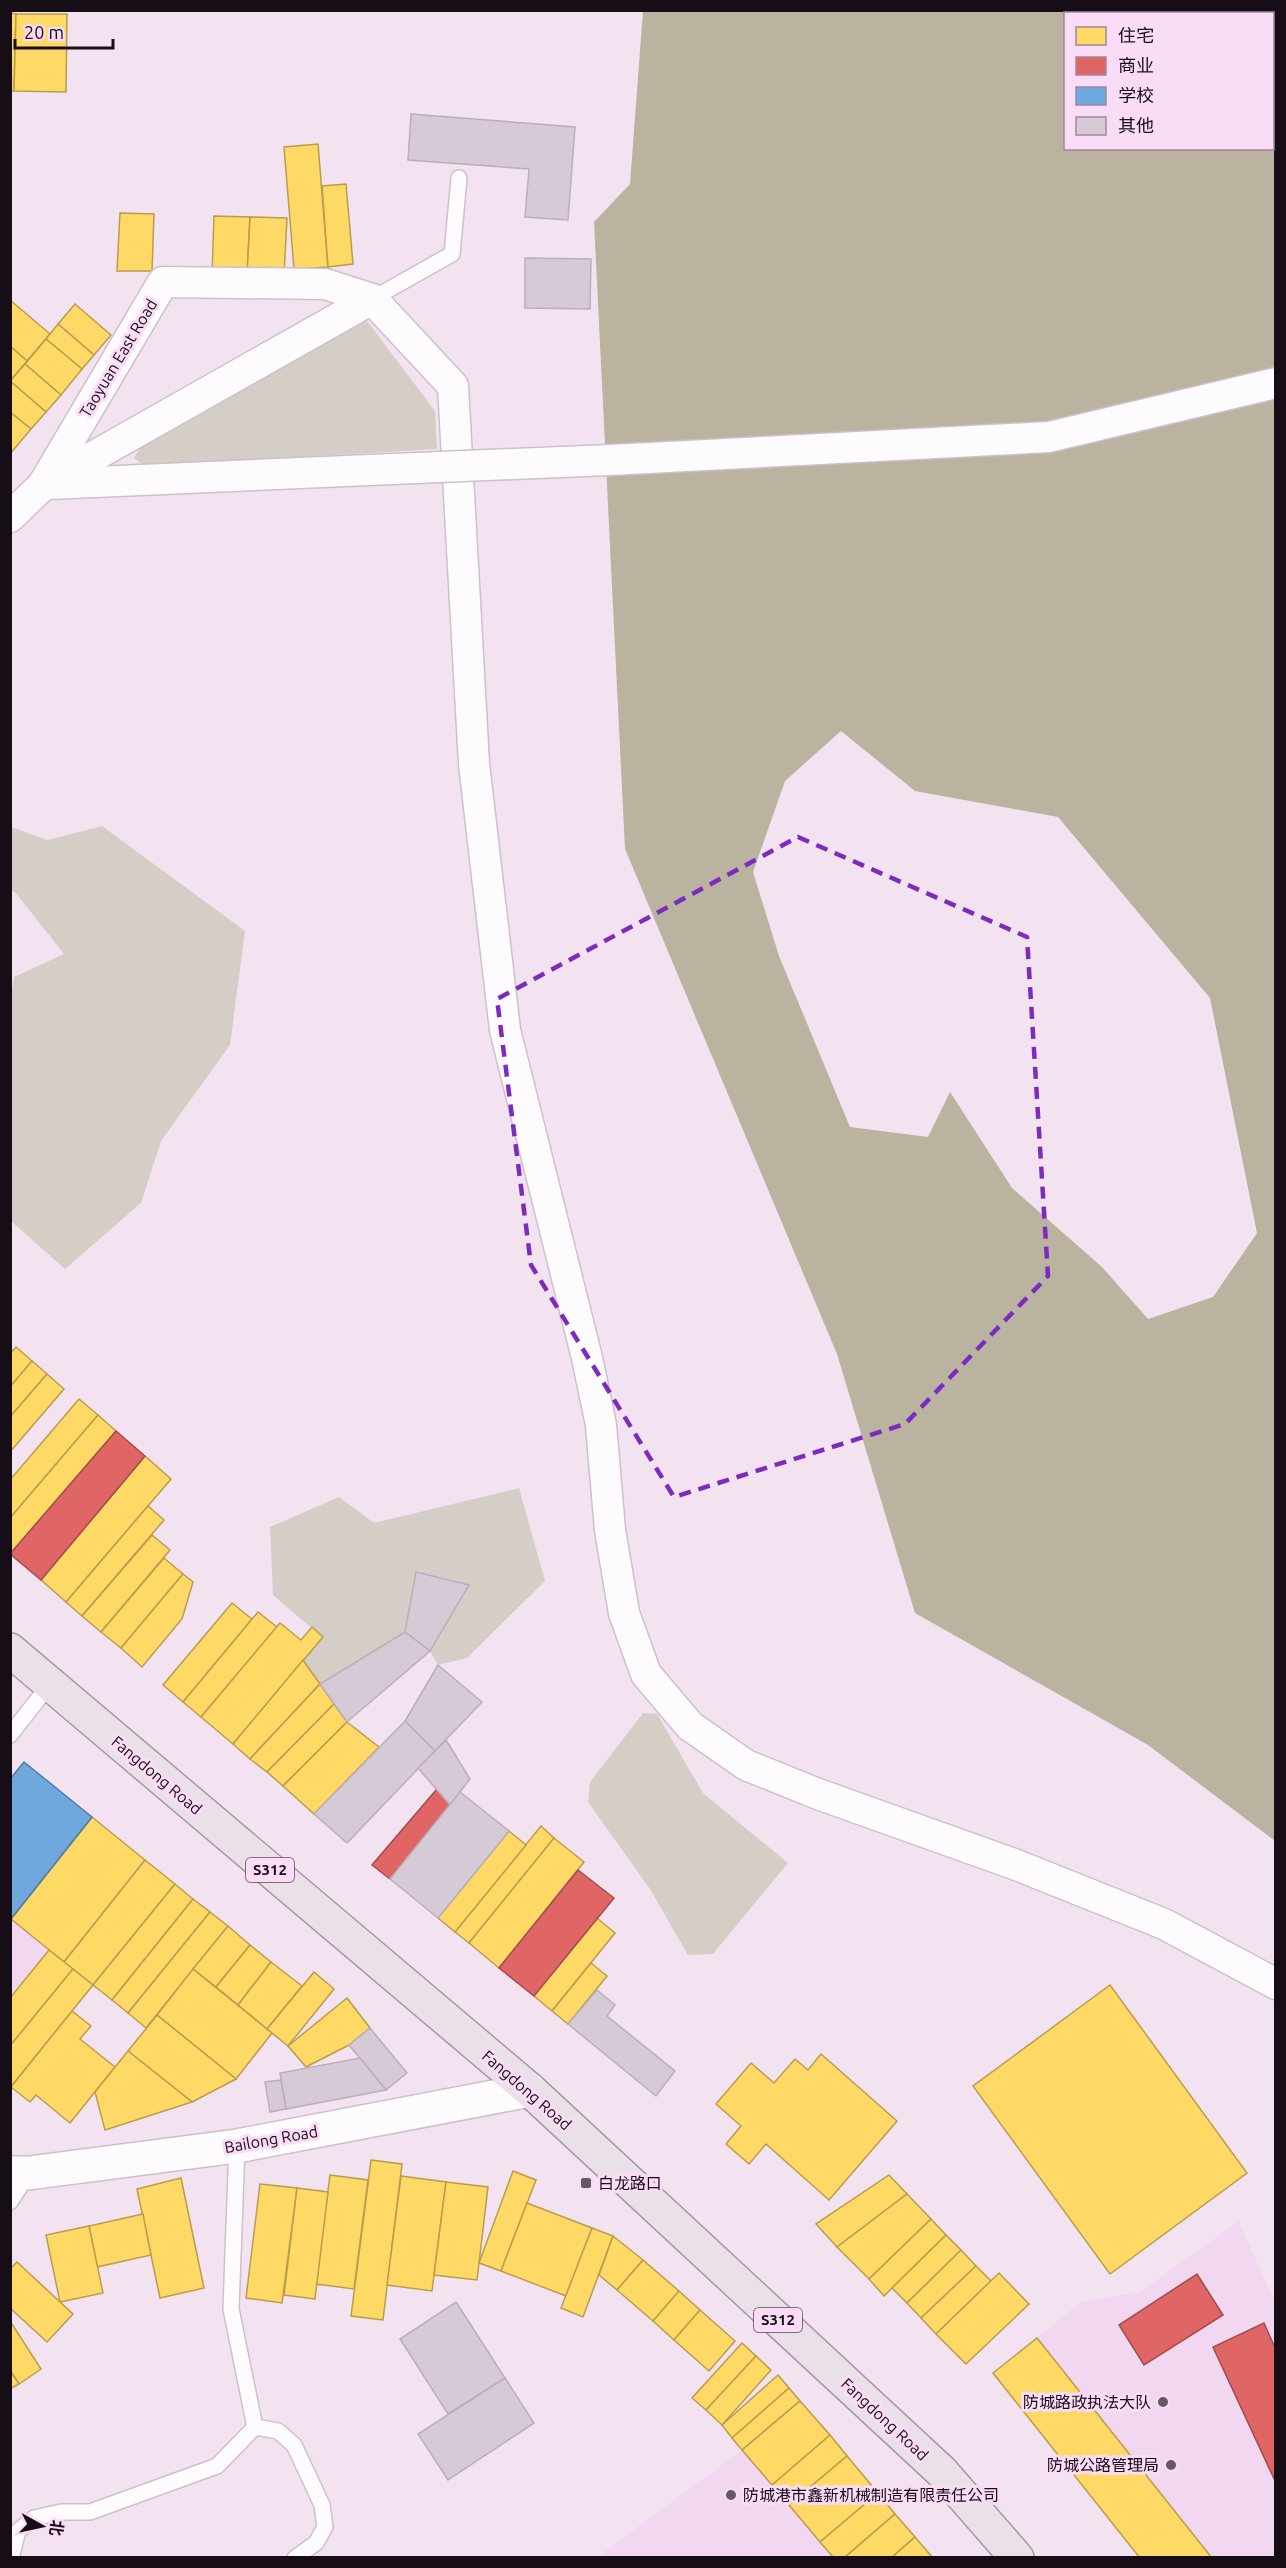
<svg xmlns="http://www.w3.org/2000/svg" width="1286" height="2568" font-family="Ubuntu,'Noto Sans SC',sans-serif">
	<rect width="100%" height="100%" fill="#f3e3f1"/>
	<g fill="#f2d7f0">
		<path d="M 11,1919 L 49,1950 L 11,1998 Z"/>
		<path d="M 1239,2221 L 1275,2303 L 1275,2557 L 1140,2557 L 993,2373 L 1082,2301 L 1140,2292 Z"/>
		<path d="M 742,2450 L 834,2558 L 596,2558 Z"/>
	</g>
	<g fill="#d5cec7">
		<path d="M 364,317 L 435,411 L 437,449 L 145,466 L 134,458 L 141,447 Z"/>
		<path d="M 102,826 L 245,931 L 230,1045 L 161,1141 L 141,1203 L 65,1269 L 11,1221 L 10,1004 L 14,977 L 64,954 L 15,892 L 11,891 L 11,827 L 48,840 Z"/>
		<path d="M 519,1488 L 545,1581 L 467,1658 L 438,1665 L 430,1651 L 468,1585 L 416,1572 L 405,1632 L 320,1684 L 303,1660 L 322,1637 L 273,1595 L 270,1527 L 339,1497 L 374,1523 Z"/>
		<path d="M 643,1713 L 657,1714 L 703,1793 L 788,1863 L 713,1954 L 688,1955 L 650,1889 L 588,1802 L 590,1782 Z"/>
	</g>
	<path fill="#b9b39f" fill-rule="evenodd" d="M 643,11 L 1275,11 L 1275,1841 L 1148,1745 L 915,1613 L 837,1354 L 625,849 L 594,222 L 630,184 ZM 1066,14 L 1272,14 L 1272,148 L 1066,148 ZM 841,731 L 915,791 L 1058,817 L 1210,998 L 1257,1233 L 1213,1297 L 1148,1319 L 1102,1267 L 1012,1188 L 950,1092 L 928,1137 L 850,1127 L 779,956 L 753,872 L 785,781 Z"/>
	<g fill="#ffd966" stroke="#b99c4e" stroke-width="1.5">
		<path d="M 10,13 L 16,14 L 14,91 L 10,91 Z"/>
		<path d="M 16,14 L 67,14 L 66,92 L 14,91 Z"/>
		<path d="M 318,144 L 328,267 L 294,269 L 284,147 Z"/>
		<path d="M 346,184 L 353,264 L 328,267 L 322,186 Z"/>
		<path d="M 120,213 L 154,214 L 152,271 L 117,271 Z"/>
		<path d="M 214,216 L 250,217 L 247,275 L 212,274 Z"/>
		<path d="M 250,217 L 287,218 L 284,276 L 247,275 Z"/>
		<path d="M 10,300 L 50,334 L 27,361 L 10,346 Z"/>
		<path d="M 75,304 L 111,335 L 94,355 L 58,324 Z"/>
		<path d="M 58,324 L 94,355 L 82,369 L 46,339 Z"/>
		<path d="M 46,339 L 82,369 L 61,395 L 25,364 Z"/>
		<path d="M 10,346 L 27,361 L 10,381 Z"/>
		<path d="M 25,364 L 61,395 L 46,412 L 10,381 Z"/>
		<path d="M 10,381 L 46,412 L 31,429 L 10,412 Z"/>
		<path d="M 10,412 L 31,429 L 10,454 Z"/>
		<path d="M 16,1347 L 32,1361 L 10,1387 L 10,1354 Z"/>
		<path d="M 32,1361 L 47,1374 L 10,1417 L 10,1387 Z"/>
		<path d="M 47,1374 L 64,1389 L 10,1452 L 10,1417 Z"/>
		<path d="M 79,1399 L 98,1415 L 10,1518 L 10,1480 Z"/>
		<path d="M 98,1415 L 116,1431 L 10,1554 L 10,1518 Z"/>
		<path d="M 145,1456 L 171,1479 L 66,1602 L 41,1580 Z"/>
		<path d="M 148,1506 L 164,1520 L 82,1616 L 66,1602 Z"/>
		<path d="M 152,1535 L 170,1550 L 101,1632 L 82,1616 Z"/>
		<path d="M 164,1558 L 183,1574 L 121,1648 L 101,1632 Z"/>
		<path d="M 183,1574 L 193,1582 L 182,1619 L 142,1667 L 121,1648 Z"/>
		<path d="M 232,1603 L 252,1619 L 183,1702 L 163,1685 Z"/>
		<path d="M 258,1612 L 277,1627 L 201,1717 L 183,1702 Z"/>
		<path d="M 280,1623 L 301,1640 L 312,1627 L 323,1637 L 233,1744 L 201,1717 Z"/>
		<path d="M 303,1660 L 320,1684 L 250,1759 L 233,1744 Z"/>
		<path d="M 320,1684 L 334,1704 L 267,1772 L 250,1759 Z"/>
		<path d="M 334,1704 L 347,1722 L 283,1786 L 267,1772 Z"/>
		<path d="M 347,1722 L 379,1747 L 314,1814 L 283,1786 Z"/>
		<path d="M 92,1817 L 145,1860 L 64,1962 L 11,1919 Z"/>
		<path d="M 541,1826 L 554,1838 L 469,1943 L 455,1932 Z"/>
		<path d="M 509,1831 L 526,1845 L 455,1932 L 438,1918 Z"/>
		<path d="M 554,1838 L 584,1862 L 499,1968 L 469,1943 Z"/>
		<path d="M 145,1860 L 175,1884 L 93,1985 L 64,1962 Z"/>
		<path d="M 175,1884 L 193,1899 L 112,2000 L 93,1985 Z"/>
		<path d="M 193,1899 L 210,1912 L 128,2013 L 112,2000 Z"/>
		<path d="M 210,1912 L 228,1926 L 146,2028 L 128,2013 Z"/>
		<path d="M 597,1918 L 615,1933 L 552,2011 L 534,1996 Z"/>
		<path d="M 228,1926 L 250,1945 L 216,1987 L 193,1969 Z"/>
		<path d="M 250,1945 L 271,1962 L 238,2005 L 216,1987 Z"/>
		<path d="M 49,1950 L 73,1969 L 10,2046 L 10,1998 Z"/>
		<path d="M 271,1962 L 302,1986 L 267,2029 L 238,2005 Z"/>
		<path d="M 591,1963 L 607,1976 L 568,2024 L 552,2011 Z"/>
		<path d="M 73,1969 L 93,1985 L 10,2088 L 10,2046 Z"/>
		<path d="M 193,1969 L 272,2033 L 236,2079 L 157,2015 Z"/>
		<path d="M 314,1972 L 334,1989 L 288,2046 L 267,2029 Z"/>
		<path d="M 1110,1985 L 1247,2173 L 1110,2274 L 973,2086 Z"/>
		<path d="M 347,1998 L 370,2028 L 349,2045 L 306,2067 L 288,2046 Z"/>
		<path d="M 72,2011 L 91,2026 L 80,2039 L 115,2067 L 70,2123 L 36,2095 L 30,2102 L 11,2087 Z"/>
		<path d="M 157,2015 L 236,2079 L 192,2102 L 128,2051 Z"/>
		<path d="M 128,2051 L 192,2102 L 105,2130 L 95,2092 Z"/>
		<path d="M 821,2054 L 897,2121 L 829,2200 L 766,2144 L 749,2164 L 726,2144 L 741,2126 L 716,2104 L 751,2063 L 774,2083 L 795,2059 L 808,2070 Z"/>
		<path d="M 371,2160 L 402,2164 L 383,2320 L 351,2316 Z"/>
		<path d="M 513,2171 L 536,2180 L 501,2271 L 479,2263 Z"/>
		<path d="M 330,2175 L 368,2180 L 354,2289 L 316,2284 Z"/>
		<path d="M 889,2175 L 907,2194 L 837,2247 L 816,2224 Z"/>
		<path d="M 401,2176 L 446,2182 L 432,2291 L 387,2285 Z"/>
		<path d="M 181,2178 L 204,2288 L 160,2298 L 137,2189 Z"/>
		<path d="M 446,2182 L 488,2187 L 477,2280 L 434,2275 Z"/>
		<path d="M 260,2184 L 297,2188 L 282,2303 L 246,2298 Z"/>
		<path d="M 297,2188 L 328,2192 L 315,2299 L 284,2295 Z"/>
		<path d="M 907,2194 L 931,2219 L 869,2279 L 837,2247 Z"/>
		<path d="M 527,2203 L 592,2228 L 566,2296 L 501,2271 Z"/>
		<path d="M 143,2214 L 151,2255 L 97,2267 L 89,2226 Z"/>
		<path d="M 931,2219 L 946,2235 L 884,2296 L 869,2279 Z"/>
		<path d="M 89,2226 L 103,2293 L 60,2302 L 46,2235 Z"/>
		<path d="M 592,2228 L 613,2236 L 583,2317 L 561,2308 Z"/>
		<path d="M 946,2235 L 961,2250 L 907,2303 L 892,2288 Z"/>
		<path d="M 613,2236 L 643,2260 L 617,2290 L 599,2275 Z"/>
		<path d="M 961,2250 L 976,2266 L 921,2318 L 907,2303 Z"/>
		<path d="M 643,2260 L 679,2291 L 653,2321 L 617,2290 Z"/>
		<path d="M 17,2262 L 73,2314 L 47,2342 L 10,2308 L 10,2269 Z"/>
		<path d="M 976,2266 L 991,2281 L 936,2334 L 921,2318 Z"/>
		<path d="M 999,2273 L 1029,2304 L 966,2364 L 936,2334 Z"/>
		<path d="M 679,2291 L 700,2310 L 674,2340 L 653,2321 Z"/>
		<path d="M 700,2310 L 735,2341 L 709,2371 L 674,2340 Z"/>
		<path d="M 10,2321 L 41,2369 L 19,2384 L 10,2370 Z"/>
		<path d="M 1037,2338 L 1212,2558 L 1140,2558 L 993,2373 Z"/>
		<path d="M 742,2343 L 756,2356 L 706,2410 L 692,2398 Z"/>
		<path d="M 756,2356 L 771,2370 L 722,2425 L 706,2410 Z"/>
		<path d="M 10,2370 L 19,2384 L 10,2389 Z"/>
		<path d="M 778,2375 L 789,2388 L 732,2438 L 722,2425 Z"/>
		<path d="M 789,2388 L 800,2401 L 742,2450 L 732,2438 Z"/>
		<path d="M 800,2401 L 830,2435 L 772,2485 L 742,2450 Z"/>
		<path d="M 830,2435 L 847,2456 L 789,2505 L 772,2485 Z"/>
		<path d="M 847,2456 L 878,2493 L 820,2542 L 789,2505 Z"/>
		<path d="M 878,2493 L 895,2514 L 844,2558 L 834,2558 L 820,2542 Z"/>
		<path d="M 895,2514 L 915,2537 L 891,2558 L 844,2558 Z"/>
		<path d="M 915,2537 L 933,2558 L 891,2558 Z"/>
	</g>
	<g fill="#e06666" stroke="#a44b4e" stroke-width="1.5">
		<path d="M 116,1431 L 145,1456 L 41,1580 L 10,1554 Z"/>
		<path d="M 437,1789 L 450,1805 L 390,1879 L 372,1865 Z"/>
		<path d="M 578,1870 L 614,1898 L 534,1996 L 499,1968 Z"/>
		<path d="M 1197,2274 L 1223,2315 L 1144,2365 L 1119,2325 Z"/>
		<path d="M 1264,2323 L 1276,2350 L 1276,2483 L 1213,2347 Z"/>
	</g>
	<path fill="#6fa8dc" stroke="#557aa1" stroke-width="1.5" d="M 24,1762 L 92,1817 L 11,1919 L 10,1779 Z"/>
	<g fill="#d6cad6" stroke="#bbaeb9" stroke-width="1.5">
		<path d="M 411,114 L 575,127 L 568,220 L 525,217 L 529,169 L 408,160 Z"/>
		<path d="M 525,258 L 591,259 L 590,309 L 525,308 Z"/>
		<path d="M 416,1572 L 469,1585 L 430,1651 L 405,1632 Z"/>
		<path d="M 405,1632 L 430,1651 L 347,1722 L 320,1684 Z"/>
		<path d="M 438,1665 L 482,1702 L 435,1751 L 405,1721 Z"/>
		<path d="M 405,1721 L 435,1751 L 347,1843 L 314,1814 Z"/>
		<path d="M 446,1740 L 470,1779 L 450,1805 L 418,1768 Z"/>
		<path d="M 460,1792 L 509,1831 L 438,1918 L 390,1879 Z"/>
		<path d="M 597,1990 L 615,2005 L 607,2016 L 675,2071 L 656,2096 L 568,2024 Z"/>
		<path d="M 370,2028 L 407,2073 L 386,2090 L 349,2045 Z"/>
		<path d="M 360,2058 L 386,2090 L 286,2109 L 280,2073 Z"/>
		<path d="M 281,2080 L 286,2109 L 270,2112 L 265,2082 Z"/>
		<path d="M 456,2302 L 505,2378 L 448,2414 L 400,2339 Z"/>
		<path d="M 505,2378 L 534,2423 L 448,2480 L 418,2434 Z"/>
	</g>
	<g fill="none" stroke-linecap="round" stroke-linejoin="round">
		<g stroke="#cdc0cb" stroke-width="18">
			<g id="service">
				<path d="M 372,299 L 452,254 L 459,178"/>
				<path d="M 10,1735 L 50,1684"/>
				<path d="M 237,2146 L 231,2309 L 255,2427"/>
				<path d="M 10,2202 L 29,2173"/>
				<path d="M 255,2427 L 278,2431 L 294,2445 L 322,2505 L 325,2527 L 316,2543 L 295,2558"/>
				<path d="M 11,2558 L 18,2531 L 34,2518 L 61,2512 L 90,2512 L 217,2466 L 255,2427"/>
			</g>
		</g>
		<g stroke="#cdc0cb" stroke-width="33">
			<g id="minor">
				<path d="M 610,460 L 1049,437 L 1276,383"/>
				<path d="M 49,484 L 439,467"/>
				<path d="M 43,485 L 372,299 L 453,386 L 474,764 L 505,1030 L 587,1358 L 601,1425 L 610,1530 L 624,1613 L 646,1674 L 690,1726 L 746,1765 L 818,1794 L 1014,1864 L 1164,1924 L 1276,1984"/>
				<path d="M 10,517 L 43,485 L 163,282 L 325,284 L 372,299"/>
			</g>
		</g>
		<g stroke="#cdc0cb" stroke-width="36">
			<path id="tertiary" d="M 10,2173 L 29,2173 L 237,2146 L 530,2090"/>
		</g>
		<g stroke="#a995a8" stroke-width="36">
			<path id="primary" d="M 10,1650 L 530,2090 L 942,2472 L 1017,2558"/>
		</g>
		<use href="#service" stroke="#fdfbfd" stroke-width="15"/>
		<use href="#minor" stroke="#fdfbfd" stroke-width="30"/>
		<use href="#tertiary" stroke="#fdfbfd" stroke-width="33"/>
		<use href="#primary" stroke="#e9e0e8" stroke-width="33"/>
		<g stroke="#cdc0cb" stroke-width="33" stroke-linecap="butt">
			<path id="minor-bridge" d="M 439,467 L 610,460"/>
		</g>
		<use href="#minor-bridge" stroke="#fdfbfd" stroke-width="30"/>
	</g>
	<path fill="none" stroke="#7b2cbf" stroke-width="4.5" stroke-dasharray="12 8" stroke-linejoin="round" d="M 798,837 L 1027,937 L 1048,1276 L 905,1424 L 674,1497 L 531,1265 L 497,999 Z"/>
	<g fill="#645863" stroke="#fadcf7" stroke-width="2">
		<rect x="580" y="2177" width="12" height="12" rx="3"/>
		<circle cx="1163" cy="2402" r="6"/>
		<circle cx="1171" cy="2465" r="6"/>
		<circle cx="731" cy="2495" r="6"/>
	</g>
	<g text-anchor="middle" stroke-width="6" stroke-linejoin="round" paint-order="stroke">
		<g fill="#fadcf7" stroke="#5b4b5a" stroke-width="1.5">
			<rect x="246" y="1858" width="48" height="24" rx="4.5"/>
			<rect x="754" y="2308" width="48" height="24" rx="4.5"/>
		</g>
		<g font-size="15" font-weight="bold" fill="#170d16">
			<text x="270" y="1875">S312</text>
			<text x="778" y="2325">S312</text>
		</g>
		<g font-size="16" fill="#170d16" stroke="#fadcf7">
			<text transform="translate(118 358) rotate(-59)" y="6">Taoyuan East Road</text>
			<text transform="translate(157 1775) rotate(40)" y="6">Fangdong Road</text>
			<text transform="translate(527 2090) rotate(41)" y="6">Fangdong Road</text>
			<text transform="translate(271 2139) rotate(-10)" y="6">Bailong Road</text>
			<text transform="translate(885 2419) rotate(43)" y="6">Fangdong Road</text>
		</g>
		<g font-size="16" fill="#170d16" stroke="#fadcf7" text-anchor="start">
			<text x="598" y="2189">白龙路口</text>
			<text x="1151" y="2408" text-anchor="end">防城路政执法大队</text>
			<text x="1159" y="2471" text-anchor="end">防城公路管理局</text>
			<text x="743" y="2501">防城港市鑫新机械制造有限责任公司</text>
		</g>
	</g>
	<rect width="1286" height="2568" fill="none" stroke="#170d16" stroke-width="24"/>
	<rect x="1064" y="12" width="210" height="138" fill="#fadcf7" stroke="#9f899d" stroke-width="1.5"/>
	<rect x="1076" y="27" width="30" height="18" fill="#ffd966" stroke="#9f899d" stroke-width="1.5"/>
	<text x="1118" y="42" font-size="18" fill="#170d16">住宅</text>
	<rect x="1076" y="57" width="30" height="18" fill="#e06666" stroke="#9f899d" stroke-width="1.5"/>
	<text x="1118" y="72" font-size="18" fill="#170d16">商业</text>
	<rect x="1076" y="87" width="30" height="18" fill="#6fa8dc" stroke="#9f899d" stroke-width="1.5"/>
	<text x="1118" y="102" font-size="18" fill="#170d16">学校</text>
	<rect x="1076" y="117" width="30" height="18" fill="#d6cad6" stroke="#9f899d" stroke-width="1.5"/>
	<text x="1118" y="132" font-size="18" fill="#170d16">其他</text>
	<g transform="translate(42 2526) rotate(98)" stroke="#fadcf7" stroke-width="4.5" paint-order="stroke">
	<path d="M0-4.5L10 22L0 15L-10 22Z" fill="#170d16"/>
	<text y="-9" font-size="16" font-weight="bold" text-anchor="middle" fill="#170d16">北</text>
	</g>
	<path d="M15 39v9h98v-9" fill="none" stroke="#170d16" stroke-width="3"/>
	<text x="24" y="39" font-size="18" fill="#170d16" stroke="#fadcf7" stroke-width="4.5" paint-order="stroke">20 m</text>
</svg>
